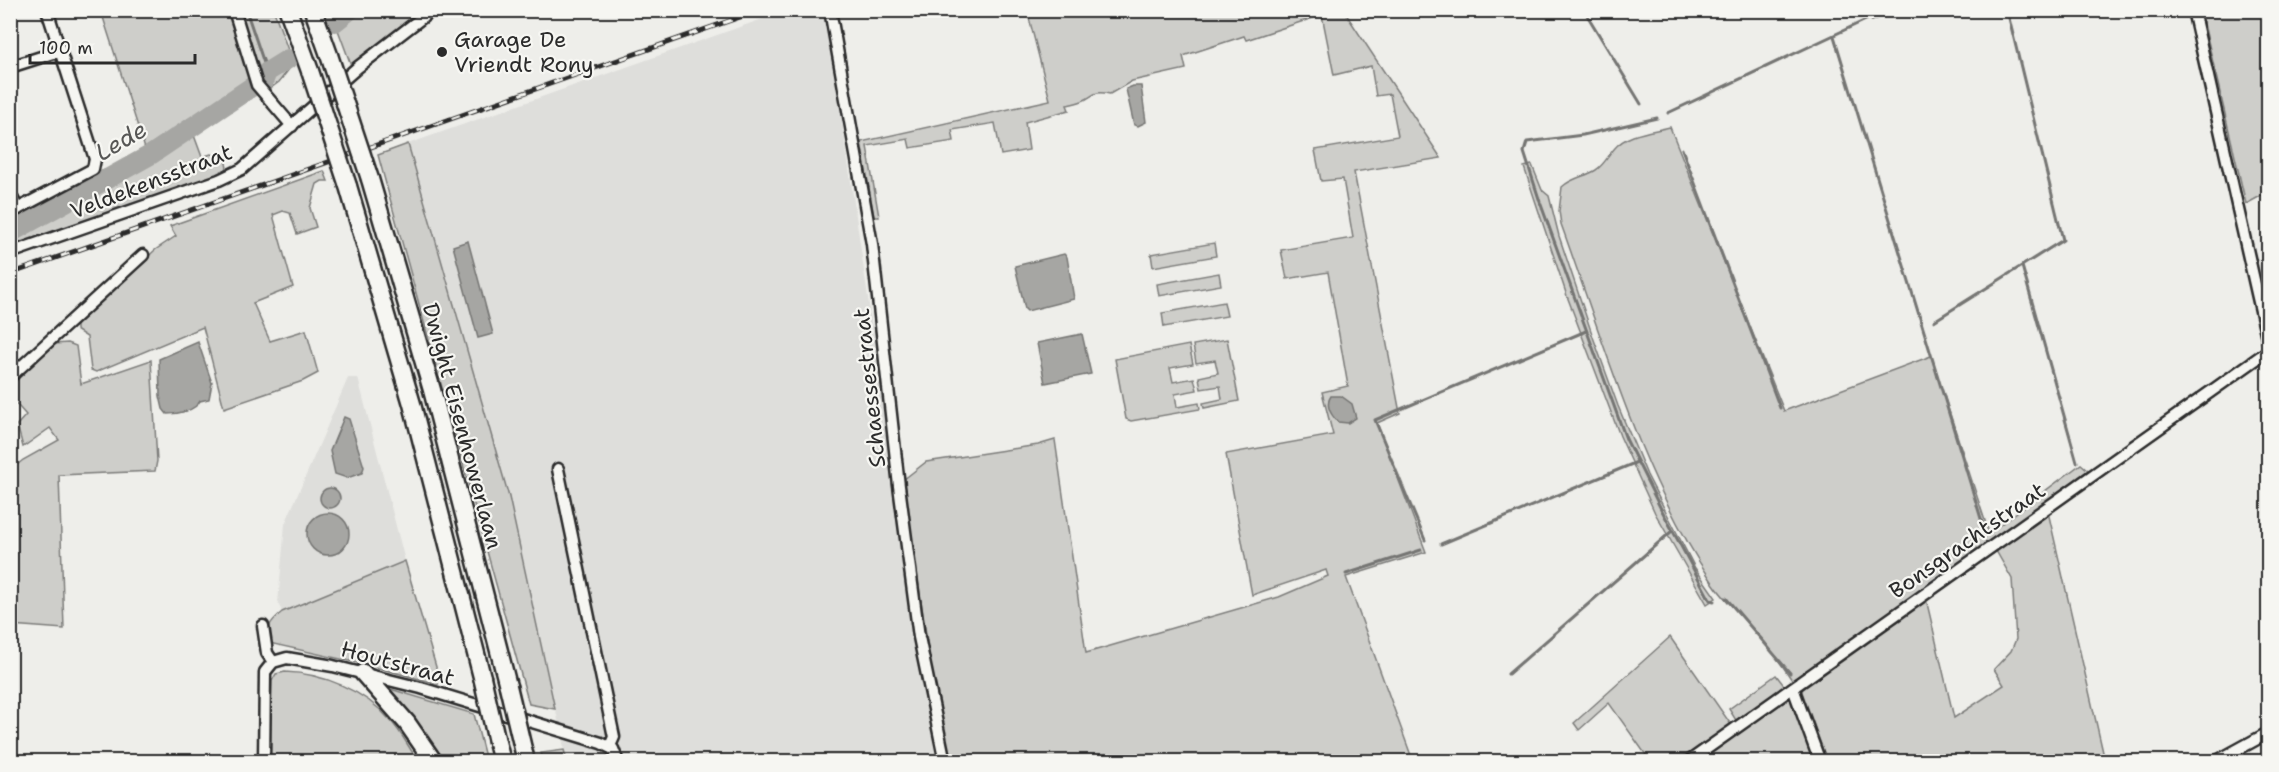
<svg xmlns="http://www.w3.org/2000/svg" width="2279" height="772" font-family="'Shantell Sans',sans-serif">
	<rect width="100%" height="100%" fill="#eeeeea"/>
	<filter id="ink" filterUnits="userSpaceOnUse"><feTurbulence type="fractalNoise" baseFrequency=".0167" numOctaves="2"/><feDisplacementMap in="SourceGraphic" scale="12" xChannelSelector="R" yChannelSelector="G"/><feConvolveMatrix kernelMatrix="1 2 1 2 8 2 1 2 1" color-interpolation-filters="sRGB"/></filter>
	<g filter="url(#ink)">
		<g fill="#dededb">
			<path d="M 785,11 L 826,11 L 873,332 L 918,666 L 941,761 L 567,761 L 509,497 L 408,144 Z"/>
			<path d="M 348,378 L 358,378 L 405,561 L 282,612 L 278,603 L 285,524 Z"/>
		</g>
		<g fill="#cececa" stroke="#7c7c7a" stroke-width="1.5">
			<path d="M 101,11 L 274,11 L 293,64 L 279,82 L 268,90 L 188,119 L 202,157 L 211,154 L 225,158 L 227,168 L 222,173 L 11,249 L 11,216 L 91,175 L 147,155 Z"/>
			<path d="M 331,11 L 423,11 L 351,65 Z"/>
			<path d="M 1036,11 L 1344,11 L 1441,158 L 1354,172 L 1400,413 L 1377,423 L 1426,552 L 1346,577 L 1413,761 L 951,761 L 936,701 L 903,480 L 926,462 L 1038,445 L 1055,440 L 1086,653 L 1279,597 L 1328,576 L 1326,570 L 1252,595 L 1226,454 L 1333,435 L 1322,392 L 1348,386 L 1328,272 L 1287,279 L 1281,250 L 1353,238 L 1343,179 L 1321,181 L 1315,150 L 1398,136 L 1390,94 L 1376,96 L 1371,66 L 1334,75 L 1322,15 L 1246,40 L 1244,36 L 1183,56 L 1186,69 L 1132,81 L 1110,94 C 1092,90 1095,96 1082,101 C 1077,103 1072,104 1067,105 L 1069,110 L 1025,122 L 1029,150 L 1001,155 L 995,123 L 952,130 L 954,141 L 910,148 L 908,139 L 867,146 L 879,217 L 874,217 L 861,142 L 1050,100 L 1028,14 Z"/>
			<path d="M 1862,11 L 1895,11 L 1872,21 Z"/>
			<path d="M 2201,11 L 2268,11 L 2268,192 L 2246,204 Z"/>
			<path d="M 1670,127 L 1784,411 L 1931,356 L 1989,533 L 2081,464 L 2088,470 L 2046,503 L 2105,761 L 1827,761 L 1802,692 L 1803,686 L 1926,599 L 1954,718 L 2004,685 L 1994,669 L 2011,651 L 2016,639 L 2012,579 L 1995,549 L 2004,543 L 1997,535 L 1794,683 C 1785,669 1775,655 1765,642 C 1747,621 1726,603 1711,580 C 1642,478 1603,340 1561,224 L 1559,211 L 1562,187 C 1573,177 1585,177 1596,170 C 1604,165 1608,156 1614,149 C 1627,133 1651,132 1670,127 Z"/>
			<path d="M 408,144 L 509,497 L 555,709 L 529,704 L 378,155 Z"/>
			<path d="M 1532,165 L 1542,190 L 1549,196 L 1559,236 L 1593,337 L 1618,406 L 1647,475 L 1695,568 L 1716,598 L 1707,604 L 1655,513 L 1620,436 L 1567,296 L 1524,167 Z"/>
			<path d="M 324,171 L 328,181 L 322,181 L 317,184 L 310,208 L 316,227 L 297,234 L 290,213 L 283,211 L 273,215 L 293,287 L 253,303 L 270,341 L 306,330 L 318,373 L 303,381 L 224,408 L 203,327 L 96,372 L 91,370 L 87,337 L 76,330 L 76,324 L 155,250 L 176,236 L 170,226 Z"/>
			<path d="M 1214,243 L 1216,256 L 1153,267 L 1151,254 Z"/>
			<path d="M 1219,273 L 1221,285 L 1159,296 L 1157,284 Z"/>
			<path d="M 1224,302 L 1227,316 L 1164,327 L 1162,313 Z"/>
			<path d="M 1227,339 L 1239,401 L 1204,408 L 1203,403 L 1222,399 L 1220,386 L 1201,389 L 1199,377 L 1218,373 L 1215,360 L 1196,363 L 1193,345 Z"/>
			<path d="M 68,343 L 76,346 L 81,384 L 151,360 L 157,461 L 155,471 L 59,475 L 64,629 L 11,625 L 11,470 L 23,460 L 59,440 L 50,428 L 23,447 L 17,425 L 26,415 L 11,398 L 10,384 L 45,350 L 54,344 Z"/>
			<path d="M 1189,345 L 1193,364 L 1170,368 L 1173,382 L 1194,378 L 1197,390 L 1175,394 L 1177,407 L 1199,403 L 1200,409 L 1131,421 L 1126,419 L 1115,359 Z"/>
			<path d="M 405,561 L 436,667 L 438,684 L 363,664 L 269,643 C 266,627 270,622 282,612 Z"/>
			<path d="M 1670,637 L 1732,726 L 1681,761 L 1651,762 L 1609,703 L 1579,730 L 1574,723 Z"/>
			<path d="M 285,672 C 322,673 365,691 389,719 C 401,731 409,748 418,761 L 269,761 L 272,681 L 276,674 Z"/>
			<path d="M 1776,675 L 1786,688 L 1737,722 L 1729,709 Z"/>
			<path d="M 387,688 L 474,714 L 486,761 L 438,761 L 384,691 Z"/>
			<path d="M 1785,697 L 1793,699 L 1815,762 L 1696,762 Z"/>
			<path d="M 564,750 L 567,761 L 544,761 L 541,753 Z"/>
		</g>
		<g fill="#a6a6a3" stroke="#757573" stroke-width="1.5">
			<path d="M 1133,86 L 1141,86 L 1146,122 L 1138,126 L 1134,125 L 1126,89 Z"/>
			<path d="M 468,241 L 493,334 L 478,338 L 453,246 Z"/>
			<path d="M 1064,254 L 1067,257 L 1074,299 L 1027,311 L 1025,309 L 1015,266 Z"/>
			<path d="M 1082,334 L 1091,374 L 1045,383 L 1037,343 Z"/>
			<path d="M 198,342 L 212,383 L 209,399 L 200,401 C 195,411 178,414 167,414 L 163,409 L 160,396 L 159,359 Z"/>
			<path d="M 1331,396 L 1341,396 L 1352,404 L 1356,418 L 1348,423 L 1338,422 C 1331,415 1325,405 1331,396 Z"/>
			<path d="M 344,417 L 349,419 L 364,467 L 362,473 L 347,478 L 335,474 L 330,451 Z"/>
			<circle cx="330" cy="498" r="10"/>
			<circle cx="328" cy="534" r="21"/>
		</g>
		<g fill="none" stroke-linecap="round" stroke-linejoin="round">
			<g stroke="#757573" stroke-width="3">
				<path d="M 246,10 L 267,72"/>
				<path d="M 1584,10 L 1641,104"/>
				<path d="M 1834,36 L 1986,535"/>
				<path d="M 1668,113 L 1887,10"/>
				<path d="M 1657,118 L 1583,135 L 1527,142 L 1524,152 L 1540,202 L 1626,439 L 1660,507 L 1710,600 L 1714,601"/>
				<path d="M 1682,149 L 1780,408"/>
				<path d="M 2022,266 L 2077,462"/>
				<path d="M 1934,321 L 2063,240 L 2007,10"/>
				<path d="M 1425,540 L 1375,420 L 1586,331"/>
				<path d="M 1441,544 L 1637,462"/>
				<path d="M 1346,574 L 1421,550"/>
				<path d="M 1726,598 L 1790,673"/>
				<path d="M 1508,674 L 1672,531"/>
			</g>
			<g stroke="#a6a6a3" stroke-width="20">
				<path d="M 335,22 L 350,10"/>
				<path d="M 263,82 L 267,72 L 288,59"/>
				<path d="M 10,233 L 152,154 L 253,86"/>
			</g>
			<g stroke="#2b2b2b" stroke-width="15">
				<g id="minor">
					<path d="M 234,10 L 257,85 L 292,126"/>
					<path d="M 830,10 L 872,244 L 899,486 L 919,637 L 945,762"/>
					<path d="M 2193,10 L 2268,342"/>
					<path d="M 10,67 L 60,51"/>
					<path d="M 10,194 L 18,209"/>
					<path d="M 10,213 L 93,169 L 95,159 L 47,10"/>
					<path d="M 10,253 L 219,180 L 242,169 L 358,67 L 432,10"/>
					<path d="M 10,377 L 143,255"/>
					<path d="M 558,469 L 614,737 L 610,746"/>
					<path d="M 263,626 L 267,653 L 273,662"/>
					<path d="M 1793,688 L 1820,762"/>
					<path d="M 264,762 L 265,672 L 273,662 L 287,658 L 333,666 L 421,688 L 601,743 L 613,749 L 618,762"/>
					<path d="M 1688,762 L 2268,351"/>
					<path d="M 2215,762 L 2268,733"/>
				</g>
			</g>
			<g stroke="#2b2b2b" stroke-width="21">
				<g id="highway">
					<path d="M 288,10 L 310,71"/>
					<path d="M 313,10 L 329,55"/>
					<path d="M 370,179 L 432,390 L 508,686"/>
					<path d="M 348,186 L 412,404 L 482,677"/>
					<path d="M 363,673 L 407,723 L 434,762"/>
					<path d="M 497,742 L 502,762"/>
				</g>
			</g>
			<use href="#minor" stroke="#f6f6f2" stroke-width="10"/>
			<use href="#highway" stroke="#f6f6f2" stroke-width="16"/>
			<g stroke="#2b2b2b" stroke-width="5">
				<path id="rail" d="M 10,274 L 760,10"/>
			</g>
			<use href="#rail" stroke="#f6f6f2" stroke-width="3" stroke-dasharray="9" stroke-linecap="butt"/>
			<g stroke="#2b2b2b" stroke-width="21" stroke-linecap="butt">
				<g id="highway-bridge">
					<path d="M 329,55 L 370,179"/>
					<path d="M 310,71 L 348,186"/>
					<path d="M 482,677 L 497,742"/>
					<path d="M 508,686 L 525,757"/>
				</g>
			</g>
			<use href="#highway-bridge" stroke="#f6f6f2" stroke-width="16"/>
		</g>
	</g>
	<circle fill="#2b2b2b" stroke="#f6f6f2" stroke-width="2" cx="442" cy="52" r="6"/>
	<g text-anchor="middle" stroke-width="4.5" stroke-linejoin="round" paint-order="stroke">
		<g font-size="22" fill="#2b2b2b" stroke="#f6f6f2" text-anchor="start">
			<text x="454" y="47">Garage De<tspan x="454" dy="25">Vriendt Rony</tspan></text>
		</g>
		<g font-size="22" fill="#2b2b2b" stroke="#f6f6f2">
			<text transform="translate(151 181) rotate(-21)" y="8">Veldekensstraat</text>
			<text transform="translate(869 388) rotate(-96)" y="8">Schaessestraat</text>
			<text transform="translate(463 426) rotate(75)" y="8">Dwight Eisenhowerlaan</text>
			<text transform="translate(1967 540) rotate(-35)" y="8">Bonsgrachtstraat</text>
			<text transform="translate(398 663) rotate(15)" y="8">Houtstraat</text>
		</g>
		<g font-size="24" font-style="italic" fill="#565655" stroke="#f6f6f2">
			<text transform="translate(121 141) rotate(-30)" y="8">Lede</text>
		</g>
	</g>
	<rect width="2279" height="772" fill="none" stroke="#f6f6f2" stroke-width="36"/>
	<rect x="18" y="18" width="2243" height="736" fill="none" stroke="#2b2b2b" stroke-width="2" filter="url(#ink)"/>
	<path d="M30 54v9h165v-9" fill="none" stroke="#2b2b2b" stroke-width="3"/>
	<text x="39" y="54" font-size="18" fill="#2b2b2b" stroke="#f6f6f2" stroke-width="4.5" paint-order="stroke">100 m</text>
</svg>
